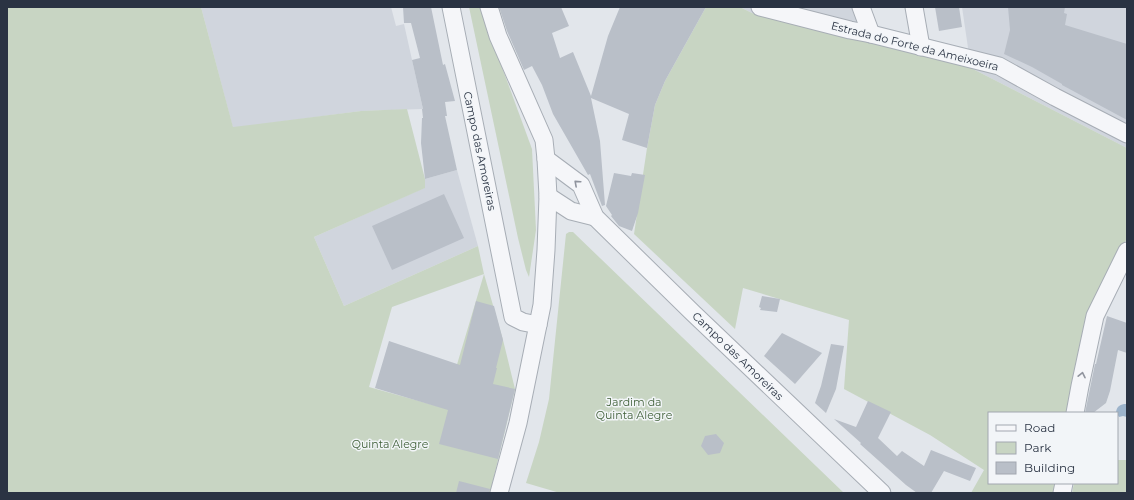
<svg xmlns="http://www.w3.org/2000/svg" width="1134" height="500" font-family="Montserrat,sans-serif">
	<rect width="100%" height="100%" fill="#e2e6eb"/>
	<g fill="#d0d5dd">
		<path d="M 201,7 L 391,7 L 396,26 L 404,24 L 423,109 L 361,111 L 233,128 Z"/>
		<path d="M 740,7 L 853,7 L 860,25 L 868,42 L 752,13 Z"/>
		<path d="M 962,7 L 1127,7 L 1127,148 L 971,68 Z"/>
		<path d="M 457,170 L 478,246 L 344,306 L 314,237 L 424,188 L 425,179 Z"/>
	</g>
	<g fill="#c8d5c3" fill-rule="evenodd">
		<path d="M 7,7 L 201,7 L 233,127 L 361,111 L 407,109 L 425,179 L 425,188 L 314,237 L 344,306 L 478,246 L 484,274 L 503,340 L 515,389 L 490,493 L 7,493 ZM 484,274 L 444,408 L 369,387 L 392,307 Z"/>
		<path d="M 469,7 L 480,7 L 532,149 L 536,230 L 529,277 L 526,270 L 518,238 Z"/>
		<path d="M 706,7 L 740,7 L 752,13 L 971,68 L 1127,148 L 1127,238 L 1091,314 L 1070,413 L 989,413 L 989,483 L 1056,483 L 1054,493 L 971,493 L 984,470 L 930,435 L 844,389 L 849,320 L 743,288 L 735,329 L 634,234 L 647,148 L 655,105 L 665,81 Z"/>
		<path d="M 569,232 L 573,232 L 844,493 L 560,493 L 526,483 L 539,442 L 549,399 L 566,234 Z"/>
		<path d="M 1117,460 L 1127,460 L 1127,493 L 1072,493 L 1074,483 L 1117,483 Z"/>
	</g>
	<path fill="#9db4cb" d="M 1124,404 L 1127,404 L 1127,417 L 1123,416 L 1119,417 L 1116,412 C 1117,407 1119,405 1124,404 Z"/>
	<g fill="#b9bfc8">
		<path d="M 403,7 L 431,7 L 443,65 L 445,64 L 455,101 L 445,102 L 447,116 L 445,116 L 457,170 L 425,179 L 421,143 L 422,118 L 423,118 L 422,109 L 423,109 L 412,60 L 420,58 L 411,23 L 404,23 Z"/>
		<path d="M 499,7 L 561,7 L 569,26 L 552,33 L 560,58 L 573,52 L 591,96 L 608,36 L 620,7 L 706,7 L 665,81 L 655,105 L 647,148 L 622,140 L 629,114 L 591,98 L 600,141 L 605,205 L 602,206 L 590,174 L 588,175 L 553,114 L 542,85 L 532,66 L 524,70 L 507,31 Z"/>
		<path d="M 935,7 L 959,7 L 962,27 L 939,31 Z"/>
		<path d="M 1008,7 L 1065,7 L 1064,13 L 1067,14 L 1065,25 L 1127,44 L 1127,120 L 1062,85 L 1062,84 L 1032,67 L 1004,54 L 1010,30 Z"/>
		<path d="M 614,173 L 631,176 L 632,173 L 645,175 L 638,213 L 632,231 L 619,226 L 611,216 L 612,215 L 606,206 Z"/>
		<path d="M 444,194 L 464,238 L 392,270 L 372,226 Z"/>
		<path d="M 762,296 L 780,299 L 777,312 L 760,310 L 761,308 L 759,307 Z"/>
		<path d="M 476,301 L 494,306 L 503,340 L 496,368 L 497,368 L 493,384 L 515,389 L 498,459 L 439,444 L 448,410 L 375,388 L 389,341 L 460,365 Z"/>
		<path d="M 1107,316 L 1127,323 L 1127,353 L 1118,350 L 1110,391 L 1106,403 L 1093,413 L 1085,413 L 1095,364 L 1096,364 Z"/>
		<path d="M 782,333 L 822,353 L 795,384 L 764,356 Z"/>
		<path d="M 831,344 L 844,346 L 836,389 L 826,413 L 815,403 L 821,386 Z"/>
		<path d="M 868,401 L 891,412 L 878,438 L 897,456 L 902,451 L 924,466 L 931,450 L 976,468 L 970,481 L 944,471 L 931,493 L 917,493 L 906,485 L 860,444 L 861,443 L 834,419 L 856,427 Z"/>
		<path d="M 716,434 L 724,443 L 720,453 L 708,455 L 701,446 L 705,436 Z"/>
		<path d="M 459,481 L 490,489 L 489,493 L 456,493 Z"/>
	</g>
	<g fill="none" stroke-linecap="round" stroke-linejoin="round">
		<g stroke="#a7adb5" stroke-width="19">
			<g id="minor">
				<path d="M 451,7 L 513,317 L 523,322 L 538,325"/>
				<path d="M 489,7 L 498,36 L 544,140 L 546,159 L 548,196 L 546,250 L 542,305 L 518,423 L 499,493"/>
				<path d="M 760,7 L 850,30 L 871,34 L 999,66 L 1055,97 L 1127,134"/>
				<path d="M 861,7 L 871,34"/>
				<path d="M 914,7 L 921,47"/>
				<path d="M 546,159 L 581,185 L 595,217 L 693,313 L 882,493"/>
				<path d="M 548,196 L 571,211 L 595,217"/>
				<path d="M 1075,413 L 1080,386 L 1095,316 L 1127,251"/>
				<path d="M 1062,493 L 1064,483"/>
			</g>
		</g>
		<use href="#minor" stroke="#f5f6f9" stroke-width="17"/>
	</g>
	<defs><path id="oneway-chevron" d="M-2-3.5L2.5 0L-2 3.5" fill="none" stroke-width="1.6" stroke-linecap="round" stroke-linejoin="round"/></defs>
	<g stroke="#90949e">
		<use href="#oneway-chevron" transform="translate(577 183) rotate(-138)"/>
		<use href="#oneway-chevron" transform="translate(1082 375) rotate(-78)"/>
	</g>
	<g text-anchor="middle" stroke-width="3" stroke-linejoin="round" paint-order="stroke">
		<g font-size="11" fill="#2a3343" stroke="#f2f5f8">
			<text transform="translate(915 46) rotate(14)" y="4">Estrada do Forte da Ameixoeira</text>
			<text transform="translate(480 151) rotate(78)" y="4">Campo das Amoreiras</text>
			<text transform="translate(738 356) rotate(44)" y="4">Campo das Amoreiras</text>
		</g>
		<g font-size="11" fill="#3f5f37" stroke="#f2f5f8">
			<text x="634" y="406">Jardim da<tspan x="634" dy="13">Quinta Alegre</tspan></text>
			<text x="390" y="448">Quinta Alegre</text>
		</g>
	</g>
	<rect width="1134" height="500" fill="none" stroke="#2a3343" stroke-width="16"/>
	<rect x="988" y="412" width="130" height="72" fill="#f2f5f8" stroke="#a2a7b0"/>
	<rect x="996" y="425" width="20" height="6" fill="#f5f6f9" stroke="#a2a7b0"/>
	<text x="1024" y="432" font-size="12" fill="#2a3343">Road</text>
	<rect x="996" y="442" width="20" height="12" fill="#c8d5c3" stroke="#a2a7b0"/>
	<text x="1024" y="452" font-size="12" fill="#2a3343">Park</text>
	<rect x="996" y="462" width="20" height="12" fill="#b9bfc8" stroke="#a2a7b0"/>
	<text x="1024" y="472" font-size="12" fill="#2a3343">Building</text>
</svg>
